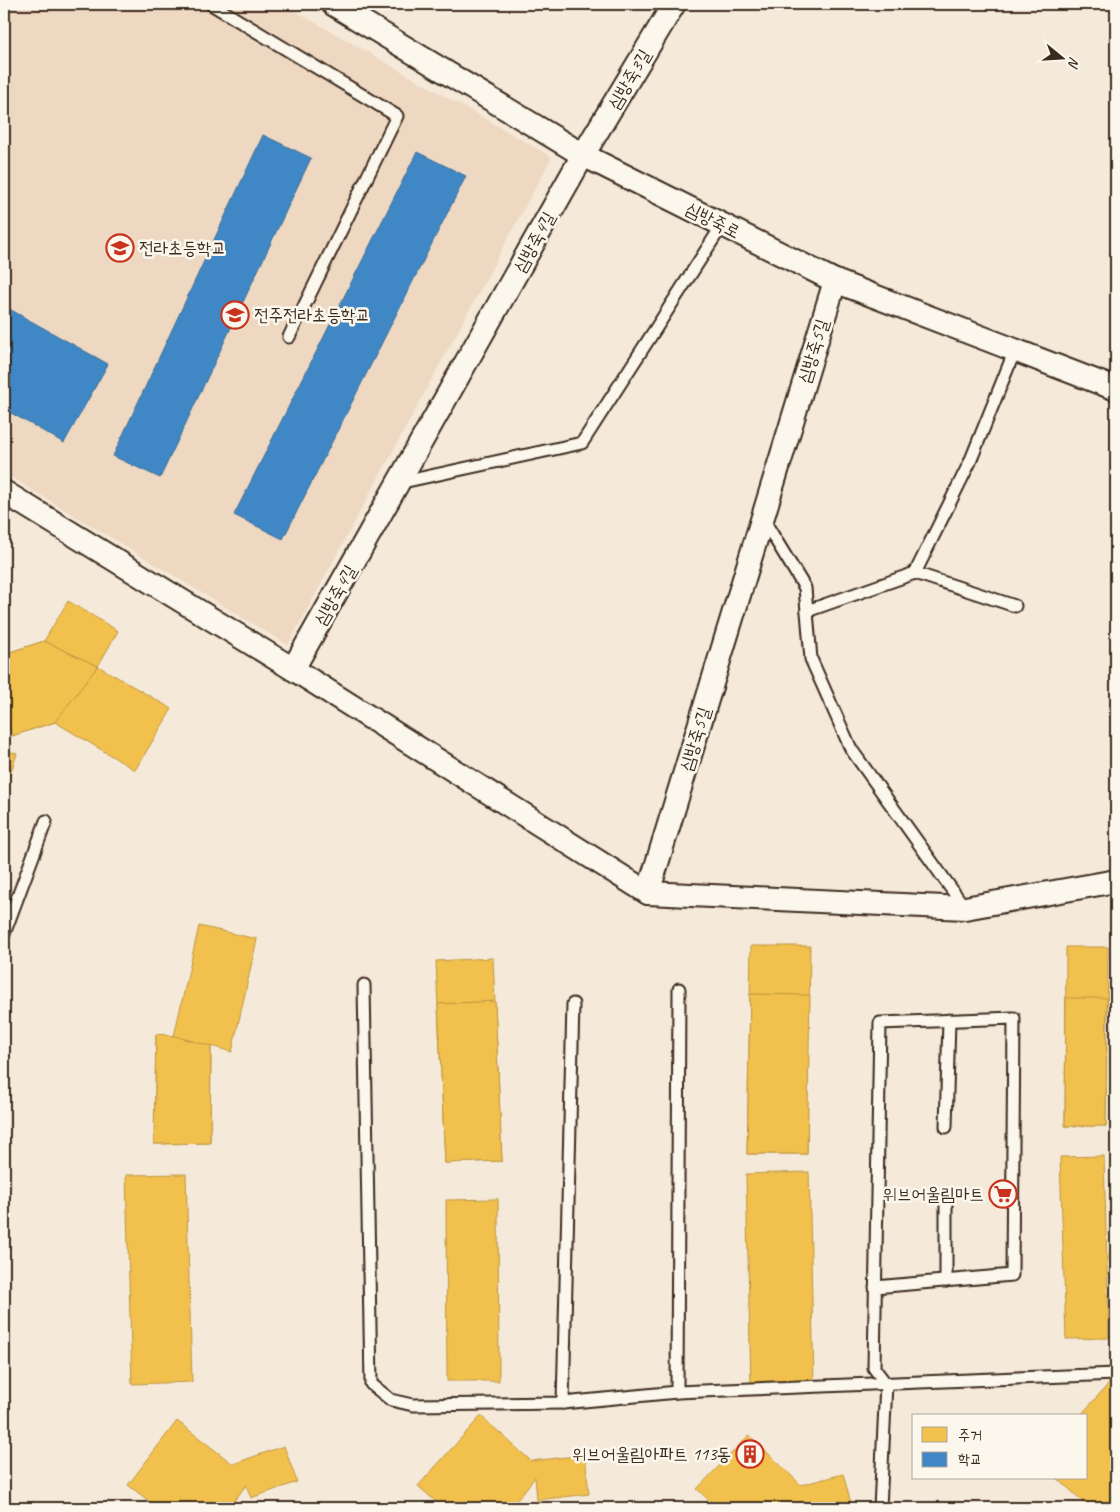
<svg xmlns="http://www.w3.org/2000/svg" width="1120" height="1512" font-family="Caveat,'Poor Story',sans-serif">
	<rect width="100%" height="100%" fill="#f5e9d9"/>
	<filter id="ink" filterUnits="userSpaceOnUse"><feTurbulence type="fractalNoise" baseFrequency=".02" numOctaves="2"/><feDisplacementMap in="SourceGraphic" scale="10" xChannelSelector="R" yChannelSelector="G"/><feConvolveMatrix kernelMatrix="1 2 1 2 8 2 1 2 1" color-interpolation-filters="sRGB"/></filter>
	<g filter="url(#ink)">
		<path fill="#eed8c2" d="M 4,4 L 283,4 L 552,157 L 288,645 L 4,473 Z"/>
		<g fill="#f2c14e" stroke="#bb9440">
			<path d="M 68,601 L 118,631 L 98,666 L 172,709 L 135,770 L 55,722 L 12,736 L 4,709 L 4,654 L 44,641 Z"/>
			<path d="M 44,641 L 98,666 L 55,722 L 12,736 L 4,709 L 4,654 Z"/>
			<path d="M 4,749 L 17,754 L 4,792 Z"/>
			<path d="M 199,926 L 257,939 L 232,1052 L 211,1046 L 210,1143 L 154,1144 L 156,1034 L 174,1036 Z"/>
			<path d="M 751,946 L 810,946 L 807,1154 L 747,1154 Z"/>
			<path d="M 1066,947 L 1108,947 L 1106,1126 L 1065,1126 Z"/>
			<path d="M 493,958 L 502,1161 L 445,1163 L 436,961 Z"/>
			<path d="M 750,994 L 810,995 L 807,1154 L 747,1154 Z"/>
			<path d="M 1066,998 L 1107,998 L 1106,1126 L 1065,1126 Z"/>
			<path d="M 495,1001 L 502,1161 L 445,1163 L 438,1004 Z"/>
			<path d="M 156,1034 L 174,1036 L 211,1046 L 210,1143 L 154,1144 Z"/>
			<path d="M 1104,1156 L 1109,1338 L 1066,1339 L 1060,1157 Z"/>
			<path d="M 809,1172 L 814,1384 L 751,1386 L 746,1174 Z"/>
			<path d="M 186,1174 L 192,1382 L 132,1384 L 126,1175 Z"/>
			<path d="M 498,1199 L 499,1381 L 447,1381 L 446,1200 Z"/>
			<path d="M 1112,1380 L 1116,1383 L 1116,1508 L 1090,1508 L 1057,1478 L 1086,1478 L 1086,1416 L 1080,1416 Z"/>
			<path d="M 481,1416 L 531,1461 L 585,1455 L 589,1494 L 537,1500 L 535,1477 L 511,1508 L 443,1508 L 418,1486 Z"/>
			<path d="M 177,1421 L 233,1464 L 284,1446 L 297,1482 L 251,1498 L 246,1485 L 229,1508 L 158,1508 L 128,1485 Z"/>
			<path d="M 749,1435 L 801,1485 L 843,1474 L 852,1507 L 803,1508 L 801,1501 L 794,1508 L 717,1508 L 697,1489 Z"/>
		</g>
		<g fill="#3f88c5" stroke="#3e6c93">
			<path d="M 263,135 L 311,158 L 160,478 L 113,456 Z"/>
			<path d="M 417,152 L 466,176 L 283,539 L 234,515 Z"/>
			<path d="M 4,306 L 108,364 L 64,443 L 4,409 Z"/>
		</g>
		<g fill="none" stroke-linecap="round" stroke-linejoin="round">
			<g stroke="#3b2a1e" stroke-width="15">
				<g id="lane">
					<path d="M 211,4 L 397,116 L 289,337"/>
					<path d="M 398,483 L 582,443 L 723,224"/>
					<path d="M 763,519 L 805,588 L 811,659 L 851,749 L 965,908"/>
					<path d="M 915,573 L 970,462 L 1015,350"/>
					<path d="M 807,611 L 915,573 L 1015,606"/>
					<path d="M 4,934 L 46,821"/>
					<path d="M 364,985 L 371,1384 L 391,1400 L 413,1405 L 563,1403 L 677,1392 L 1116,1374"/>
					<path d="M 946,1127 L 949,1020"/>
					<path d="M 946,1281 L 946,1204"/>
					<path d="M 875,1287 L 1012,1275 L 1014,1018 L 880,1023 L 874,1368 L 886,1384 L 880,1508"/>
					<path d="M 677,1392 L 679,989"/>
					<path d="M 563,1403 L 573,1004"/>
				</g>
			</g>
			<g stroke="#3b2a1e" stroke-width="26">
				<g id="street">
					<path d="M 333,4 L 583,155 L 835,281 L 1116,389"/>
					<path d="M 674,4 L 583,155 L 293,669 L 648,893 L 965,908 L 1116,881"/>
					<path d="M 4,492 L 293,669"/>
					<path d="M 648,893 L 835,281"/>
				</g>
			</g>
			<use href="#lane" stroke="#fbf7ec" stroke-width="11"/>
			<use href="#street" stroke="#fbf7ec" stroke-width="22"/>
		</g>
	</g>
	<defs>
		<g id="school-ring" transform="scale(1.4375)"><circle r="9.5" fill="#fbf7ec" stroke="#c8321e" stroke-width="1.5"/><path d="M0-5L7-2L0 1L-7-2ZM-4 1L0 2.5L4 1V4Q0 6-4 4Z" fill="#c8321e"/></g>
		<g id="supermarket-ring" transform="scale(1.4375)"><circle r="9.5" fill="#fbf7ec" stroke="#c8321e" stroke-width="1.5"/><path d="M-6-5.5h2.5l.6 2H6L4.5 2H-2.5L-4.4-4H-6ZM-1.5 3.2a1.3 1.3 0 1 0 .1 0ZM3 3.2a1.3 1.3 0 1 0 .1 0Z" fill="#c8321e"/></g>
		<g id="building-ring" transform="scale(1.4375)"><circle r="9.5" fill="#fbf7ec" stroke="#c8321e" stroke-width="1.5"/><path d="M-4-6H4V6H1V3H-1V6H-4ZM-2.5-4.3h1.7v1.8h-1.7ZM.8-4.3h1.7v1.8H.8ZM-2.5-1h1.7V.8h-1.7ZM.8-1h1.7V.8H.8Z" fill="#c8321e"/></g>
	</defs>
	<g fill-rule="evenodd">
		<use href="#school-ring" x="120" y="248"/>
		<use href="#school-ring" x="235" y="315"/>
		<use href="#supermarket-ring" x="1003" y="1194"/>
		<use href="#building-ring" x="750" y="1454"/>
	</g>
	<g text-anchor="middle" stroke-width="5" stroke-linejoin="round" paint-order="stroke">
		<g font-size="18" fill="#3b2a1e" stroke="#fbf7ec">
			<text transform="translate(629 79) rotate(-59)" y="6">심방죽3길</text>
			<text transform="translate(713 220) rotate(27)" y="6">심방죽로</text>
			<text transform="translate(534 242) rotate(-61)" y="6">심방죽4길</text>
			<text transform="translate(813 351) rotate(-73)" y="6">심방죽5길</text>
			<text transform="translate(335 595) rotate(-60)" y="6">심방죽4길</text>
			<text transform="translate(695 739) rotate(-73)" y="6">심방죽5길</text>
		</g>
		<g font-size="18" fill="#3b2a1e" stroke="#fbf7ec" text-anchor="start">
			<text x="139" y="254">전라초등학교</text>
			<text x="254" y="321">전주전라초등학교</text>
			<text x="984" y="1200" text-anchor="end">위브어울림마트</text>
			<text x="731" y="1460" text-anchor="end">위브어울림아파트 113동</text>
		</g>
	</g>
	<rect width="1120" height="1512" fill="none" stroke="#fbf7ec" stroke-width="20"/>
	<rect x="10" y="10" width="1100" height="1492" fill="none" stroke="#3b2a1e" stroke-width="2" filter="url(#ink)"/>
	<rect x="912" y="1414" width="175" height="65" fill="#fbf7ec" stroke="#aea59a"/>
	<rect x="922" y="1427" width="25" height="15" fill="#f2c14e" stroke="#aea59a"/>
	<text x="958" y="1440" font-size="15" fill="#3b2a1e">주거</text>
	<rect x="922" y="1452" width="25" height="15" fill="#3f88c5" stroke="#aea59a"/>
	<text x="958" y="1464" font-size="15" fill="#3b2a1e">학교</text>
	<g transform="translate(1062 58) rotate(108)" stroke="#fbf7ec" stroke-width="4" paint-order="stroke">
	<path d="M0-4L9 19L0 12L-9 19Z" fill="#3b2a1e"/>
	<text y="-8" font-size="14" font-weight="bold" text-anchor="middle" fill="#3b2a1e">N</text>
	</g>
</svg>
